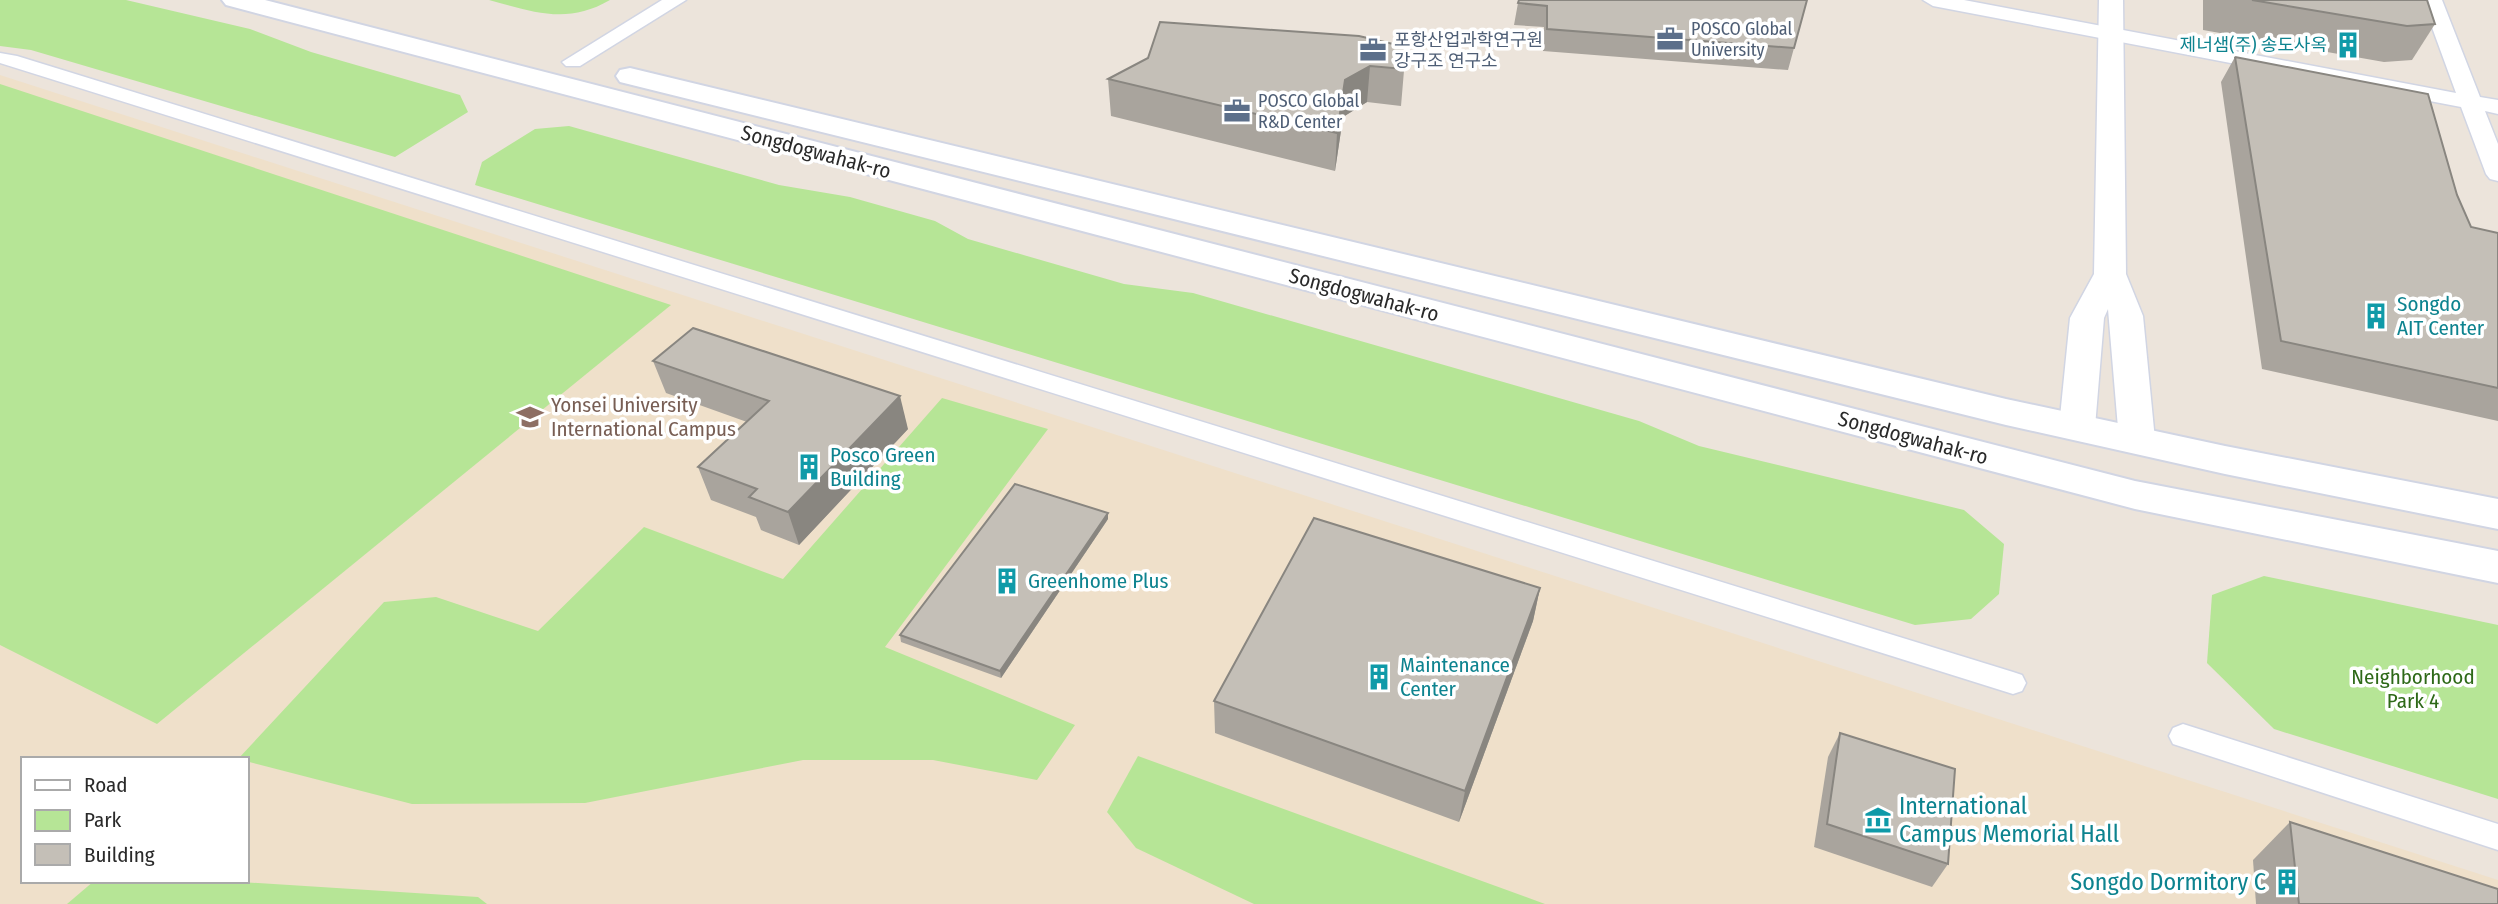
<svg xmlns="http://www.w3.org/2000/svg" width="2498" height="904" font-family="'Fira Sans Condensed','Noto Sans KR',sans-serif">
	<rect width="100%" height="100%" fill="#ece4db"/>
	<path fill="#efe0ca" fill-rule="evenodd" d="M 0,75 L 2498,880 L 2498,904 L 0,904 ZM 23,759 L 247,759 L 247,881 L 23,881 Z"/>
	<g fill="#b6e596">
		<path d="M 0,0 L 126,0 L 250,29 L 311,52 L 460,95 L 468,112 L 395,157 L 31,50 L 0,46 Z"/>
		<path d="M 489,0 L 610,0 C 567,25 534,12 489,0 Z"/>
		<path d="M 0,84 L 671,305 L 157,724 L 0,645 Z"/>
		<path d="M 569,126 L 779,185 L 850,197 L 935,221 L 968,239 L 1124,284 L 1193,293 L 1639,421 L 1699,446 L 1964,510 L 2004,544 L 1999,594 L 1971,619 L 1915,625 L 475,185 L 482,162 L 535,129 Z"/>
		<path d="M 942,398 L 1048,429 L 885,647 L 1075,725 L 1037,780 L 933,760 L 803,760 L 585,803 L 412,804 L 238,759 L 384,602 L 436,597 L 538,631 L 644,527 L 783,579 Z"/>
		<path d="M 2264,576 L 2498,625 L 2498,799 L 2274,729 L 2207,663 L 2212,595 Z"/>
		<path d="M 1138,756 L 1545,904 L 1254,904 L 1136,848 L 1107,812 Z"/>
		<path d="M 94,881 L 225,881 L 478,897 L 487,904 L 67,904 Z"/>
	</g>
	<g fill="none" stroke-linecap="round" stroke-linejoin="round">
		<g stroke="#d1d5e3" stroke-width="3">
			<g id="pedestrian">
				<path d="M 0,53 L 17,56 L 2013,672 L 2022,675 L 2026,683 L 2022,691 L 2013,694 L 0,63 Z"/>
				<path d="M 2183,724 L 2498,824 L 2498,850 L 2173,744 L 2169,736 L 2173,728 Z"/>
			</g>
		</g>
		<g stroke="#d1d5e3" stroke-width="3">
			<g id="minor">
				<path d="M 662,0 L 686,0 L 580,66 L 566,66 L 562,62 Z"/>
				<path d="M 1923,0 L 1964,0 L 2456,93 L 2422,0 L 2442,0 L 2480,97 L 2498,100 L 2498,114 L 2485,111 L 2498,144 L 2498,181 L 2490,179 L 2486,174 L 2461,107 L 1933,6 Z"/>
			</g>
		</g>
		<g stroke="#d1d5e3" stroke-width="3">
			<path id="tertiary" d="M 2099,0 L 2123,0 L 2126,274 L 2143,316 L 2155,440 L 2150,449 L 2137,453 L 2124,449 L 2119,440 L 2108,309 L 2104,318 L 2095,427 L 2090,436 L 2077,439 L 2064,436 L 2059,427 L 2070,318 L 2094,274 Z"/>
		</g>
		<g stroke="#d1d5e3" stroke-width="4">
			<g id="secondary">
				<path d="M 222,0 L 265,0 L 2135,481 L 2498,551 L 2498,583 L 2135,509 L 226,5 Z"/>
				<path d="M 630,68 L 2006,399 L 2225,446 L 2498,499 L 2498,529 L 2225,474 L 2006,425 L 620,82 L 616,76 L 620,70 Z"/>
			</g>
		</g>
		<use href="#pedestrian" fill="#fff" fill-rule="evenodd"/>
		<use href="#minor" fill="#fff" fill-rule="evenodd"/>
		<use href="#tertiary" fill="#fff" fill-rule="evenodd"/>
		<use href="#secondary" fill="#fff" fill-rule="evenodd"/>
	</g>
	<g fill="#a9a49d">
		<path d="M 1519,0 L 1794,48 L 1788,70 L 1543,51 L 1544,27 L 1514,25 L 1518,3 Z"/>
		<path d="M 2203,0 L 2427,0 L 2435,24 L 2412,60 L 2384,62 L 2203,30 Z"/>
		<path d="M 1406,47 L 1401,106 L 1367,102 L 1343,117 L 1335,171 L 1111,116 L 1108,79 Z"/>
		<path d="M 2235,57 L 2457,195 L 2471,227 L 2498,233 L 2498,421 L 2262,369 L 2221,82 Z"/>
		<path d="M 653,361 L 908,429 L 799,545 L 761,530 L 756,517 L 711,500 L 698,467 L 747,422 L 666,393 Z"/>
		<path d="M 1108,519 L 1001,678 L 901,642 L 900,635 Z"/>
		<path d="M 1540,588 L 1533,621 L 1459,822 L 1215,733 L 1214,701 Z"/>
		<path d="M 1840,733 L 1948,864 L 1932,887 L 1814,847 L 1828,757 Z"/>
		<path d="M 2290,822 L 2498,904 L 2256,904 L 2253,860 Z"/>
	</g>
	<g fill="#898680">
		<path d="M 1370,66 L 1367,102 L 1343,117 L 1335,171 L 1337,133 L 1345,80 Z"/>
		<path d="M 900,396 L 908,429 L 799,545 L 788,512 Z"/>
		<path d="M 1108,513 L 1108,519 L 1001,678 L 1000,671 Z"/>
		<path d="M 1540,588 L 1533,621 L 1459,822 L 1465,791 Z"/>
	</g>
	<g fill="#c4bfb7" stroke="#898680" stroke-width="2">
		<path d="M 1519,0 L 1807,0 L 1794,48 L 1547,29 L 1547,6 L 1518,3 Z"/>
		<path d="M 2252,0 L 2427,0 L 2435,24 L 2407,26 Z"/>
		<path d="M 1160,22 L 1359,36 L 1406,47 L 1404,69 L 1370,66 L 1345,80 L 1337,133 L 1108,79 L 1148,58 Z"/>
		<path d="M 2235,57 L 2428,94 L 2457,195 L 2471,227 L 2498,233 L 2498,388 L 2281,341 Z"/>
		<path d="M 693,328 L 900,396 L 788,512 L 749,497 L 757,489 L 698,467 L 769,401 L 653,361 Z"/>
		<path d="M 1015,484 L 1108,513 L 1000,671 L 900,635 Z"/>
		<path d="M 1314,518 L 1540,588 L 1465,791 L 1214,701 Z"/>
		<path d="M 1840,733 L 1955,769 L 1948,864 L 1827,824 Z"/>
		<path d="M 2290,822 L 2498,889 L 2498,904 L 2299,904 Z"/>
	</g>
	<defs>
		<g id="office-bare" transform="scale(2.1)"><path d="M-6-3h4V-5.5h4V-3h4V5H-6ZM-1-4.5V-3h2v-1.5ZM-6 0V1H6V0Z" fill="#5c6f8a" stroke="#fff" stroke-width="2.5" paint-order="stroke"/></g>
		<g id="building-bare" transform="scale(2.1)"><path d="M-4-6H4V6H1V3H-1V6H-4ZM-2.5-4.3h1.7v1.8h-1.7ZM.8-4.3h1.7v1.8H.8ZM-2.5-1h1.7V.8h-1.7ZM.8-1h1.7V.8H.8Z" fill="#0f9aa8" stroke="#fff" stroke-width="2.5" paint-order="stroke"/></g>
		<g id="university-bare" transform="scale(2.1)"><path d="M0-5L7-2L0 1L-7-2ZM-4 1L0 2.5L4 1V4Q0 6-4 4Z" fill="#8d6e63" stroke="#fff" stroke-width="2.5" paint-order="stroke"/></g>
		<g id="museum-bare" transform="scale(2.1)"><path d="M0-6L6-3V-2H-6V-3ZM-5-1h2V3h-2ZM-1-1h2V3h-2ZM3-1h2V3H3ZM-6 4H6V6H-6Z" fill="#0f9aa8" stroke="#fff" stroke-width="2.5" paint-order="stroke"/></g>
	</defs>
	<g fill-rule="evenodd">
		<use href="#office-bare" x="1670" y="39"/>
		<use href="#building-bare" x="2348" y="45"/>
		<use href="#office-bare" x="1373" y="50"/>
		<use href="#office-bare" x="1237" y="111"/>
		<use href="#building-bare" x="2376" y="316"/>
		<use href="#university-bare" x="530" y="417"/>
		<use href="#building-bare" x="809" y="467"/>
		<use href="#building-bare" x="1007" y="581"/>
		<use href="#building-bare" x="1379" y="677"/>
		<use href="#museum-bare" x="1878" y="820"/>
		<use href="#building-bare" x="2287" y="882"/>
	</g>
	<g text-anchor="middle" stroke-width="7" stroke-linejoin="round" paint-order="stroke">
		<g font-size="18" fill="#4e5e75" stroke="#fff" text-anchor="start">
			<text x="1691" y="35">POSCO Global<tspan x="1691" dy="21">University</tspan></text>
			<text x="1394" y="46">포항산업과학연구원<tspan x="1394" dy="21">강구조 연구소</tspan></text>
			<text x="1258" y="107">POSCO Global<tspan x="1258" dy="21">R&amp;D Center</tspan></text>
		</g>
		<g font-size="18" fill="#0d838f" stroke="#fff" text-anchor="end">
			<text x="2327" y="51">제너샘(주) 송도사옥</text>
		</g>
		<g font-size="21" fill="#2a2a2a" stroke="#fff">
			<text transform="translate(816 152) rotate(15)" y="7">Songdogwahak-ro</text>
			<text transform="translate(1364 295) rotate(15)" y="7">Songdogwahak-ro</text>
			<text transform="translate(1913 438) rotate(15)" y="7">Songdogwahak-ro</text>
		</g>
		<g font-size="21" fill="#0d838f" stroke="#fff" text-anchor="start">
			<text x="2397" y="311">Songdo<tspan x="2397" dy="24">AIT Center</tspan></text>
			<text x="830" y="462">Posco Green<tspan x="830" dy="24">Building</tspan></text>
			<text x="1028" y="588">Greenhome Plus</text>
			<text x="1400" y="672">Maintenance<tspan x="1400" dy="24">Center</tspan></text>
		</g>
		<g font-size="21" fill="#785e54" stroke="#fff" text-anchor="start">
			<text x="551" y="412">Yonsei University<tspan x="551" dy="24">International Campus</tspan></text>
		</g>
		<g font-size="21" fill="#2e6918" stroke="#fff">
			<text x="2413" y="684">Neighborhood<tspan x="2413" dy="24">Park 4</tspan></text>
		</g>
		<g font-size="24" fill="#0d838f" stroke="#fff" text-anchor="start">
			<text x="1899" y="814">International<tspan x="1899" dy="28">Campus Memorial Hall</tspan></text>
			<text x="2266" y="890" text-anchor="end">Songdo Dormitory C</text>
		</g>
	</g>
	<rect x="21" y="757" width="228" height="126" fill="#ffffff" stroke="#aaaaaa" stroke-width="2"/>
	<rect x="35" y="780" width="35" height="10" fill="#ffffff" stroke="#aaaaaa" stroke-width="2"/>
	<text x="84" y="792" font-size="21" fill="#2a2a2a">Road</text>
	<rect x="35" y="810" width="35" height="21" fill="#b6e596" stroke="#aaaaaa" stroke-width="2"/>
	<text x="84" y="827" font-size="21" fill="#2a2a2a">Park</text>
	<rect x="35" y="844" width="35" height="21" fill="#c4bfb7" stroke="#aaaaaa" stroke-width="2"/>
	<text x="84" y="862" font-size="21" fill="#2a2a2a">Building</text>
</svg>
